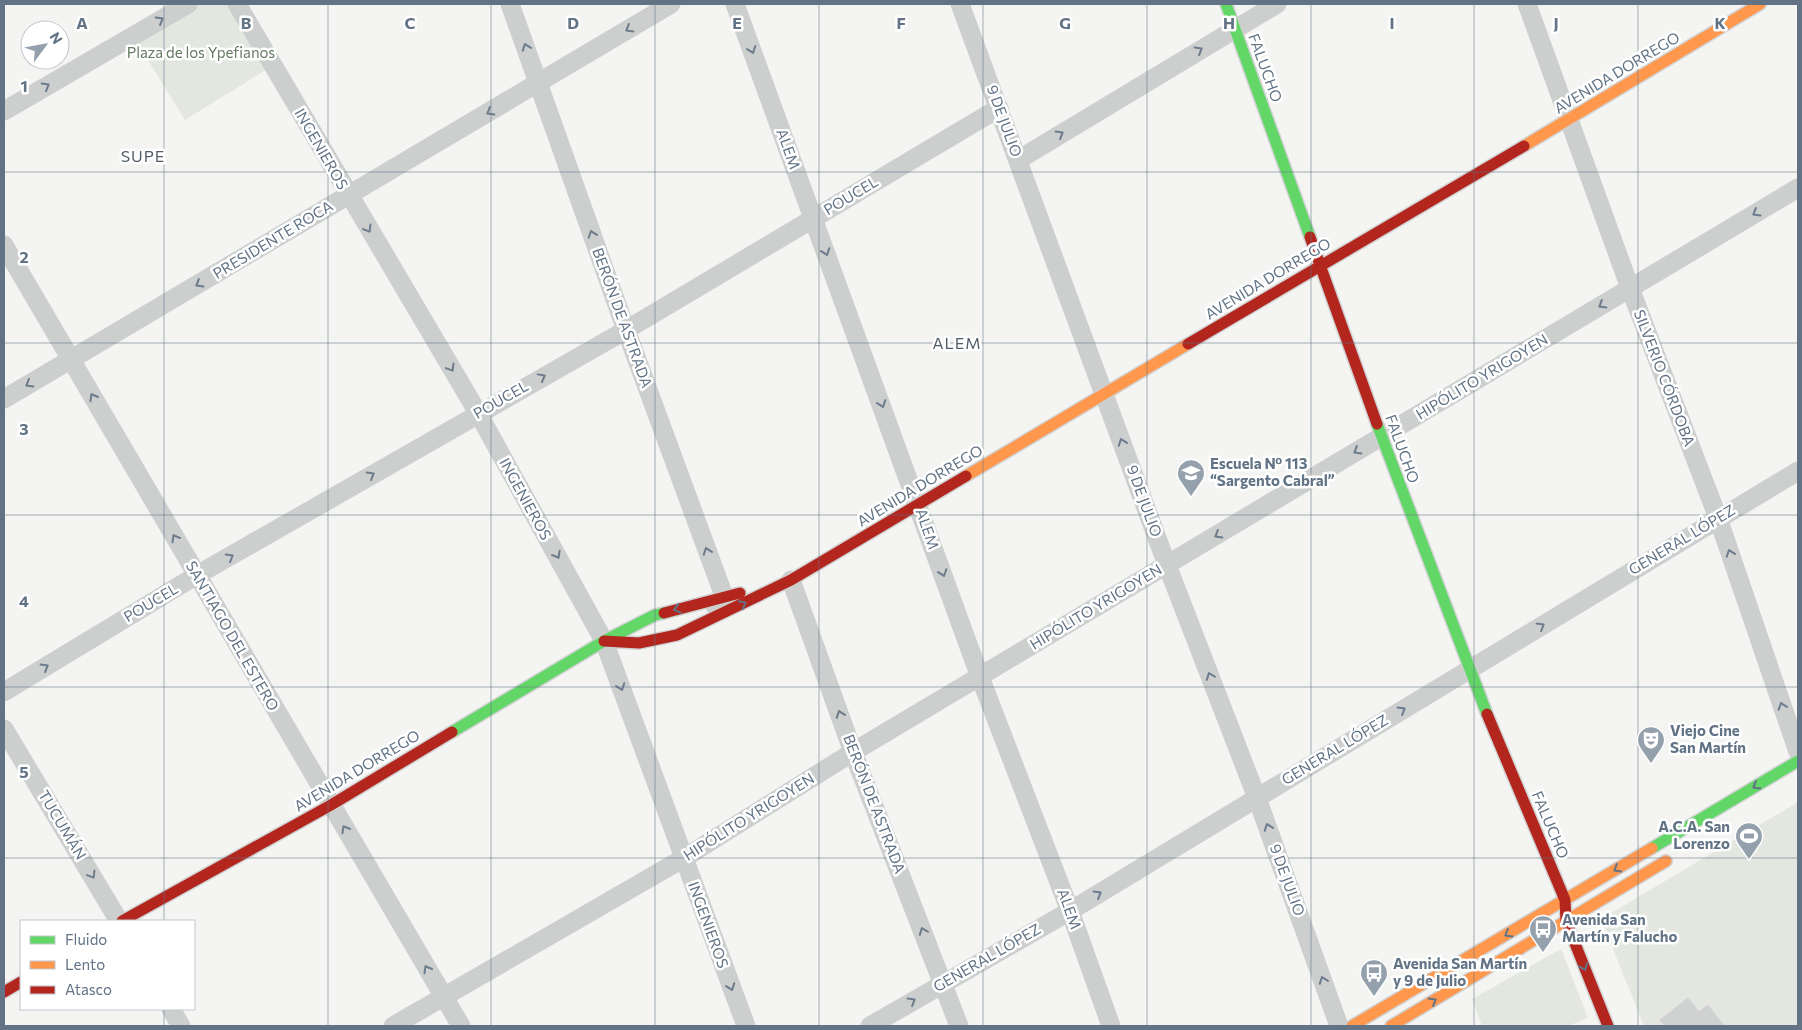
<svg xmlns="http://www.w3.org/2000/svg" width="1802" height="1030" font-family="Commissioner,sans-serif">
	<rect width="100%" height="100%" fill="#f4f4f2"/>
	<g fill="#e3e7e0">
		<path d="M 188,4 L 237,4 L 272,66 L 185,120 L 133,36 Z"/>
		<path d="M 1798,802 L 1798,1026 L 1644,1026 L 1601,919 Z"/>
		<path d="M 1561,949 L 1588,1018 L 1568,1026 L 1482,1026 L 1472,999 Z"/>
	</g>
	<path fill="#d0d1d1" stroke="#e3e3e2" d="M 1688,997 L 1699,1011 L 1708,1004 L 1725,1026 L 1664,1026 L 1659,1020 Z"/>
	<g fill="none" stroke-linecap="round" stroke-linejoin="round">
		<g stroke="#d0d2d3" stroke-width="14">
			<g id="fast">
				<path d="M 1226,4 L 1310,237"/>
				<path d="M 1377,424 L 1487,714"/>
				<path d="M 452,732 L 604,641 L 655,615 L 664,613"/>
				<path d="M 1652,848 L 1798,761"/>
			</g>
		</g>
		<g stroke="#d0d2d3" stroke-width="14">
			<g id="slow">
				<path d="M 1524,146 L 1760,4"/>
				<path d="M 966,476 L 1188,344"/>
				<path d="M 1352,1026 L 1652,848"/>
				<path d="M 1391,1026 L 1666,861"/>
			</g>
		</g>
		<g stroke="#d0d2d3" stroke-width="14">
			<g id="jam">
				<path d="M 1310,237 L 1377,424"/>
				<path d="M 1188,344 L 1524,146"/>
				<path d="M 664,613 L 740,593"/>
				<path d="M 604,641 L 639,643 L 677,635 L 791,580 L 966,476"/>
				<path d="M 1487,714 L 1565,900 L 1566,921 L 1608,1026"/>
				<path d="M 122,921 L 331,805 L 452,732"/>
				<path d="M 4,992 L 21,982"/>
			</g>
		</g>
		<g stroke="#cdcfcf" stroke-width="19">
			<path d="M 237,4 L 478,413 L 604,641 L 746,1026"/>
			<path d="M 510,4 L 626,330 L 724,596 L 715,606"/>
			<path d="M 735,4 L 980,677 L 1070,911 L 1111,1026"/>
			<path d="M 960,4 L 1167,565 L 1257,798 L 1339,1026"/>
			<path d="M 1527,4 L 1630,288 L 1718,518 L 1798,752"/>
			<path d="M 4,111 L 188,4"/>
			<path d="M 1018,160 L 1277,4"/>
			<path d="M 4,245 L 461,1026"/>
			<path d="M 4,399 L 671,4"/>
			<path d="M 791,580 L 853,752 L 959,1026"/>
			<path d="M 4,692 L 197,575 L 626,330 L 999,108"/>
			<path d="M 4,729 L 119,921"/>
			<path d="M 171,1009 L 181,1026"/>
			<path d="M 393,1026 L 684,858 L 853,752 L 1798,188"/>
			<path d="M 870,1026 L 1070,911 L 1798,471"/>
		</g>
		<use href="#fast" stroke="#63d668" stroke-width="11"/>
		<use href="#slow" stroke="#ff974d" stroke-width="11"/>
		<use href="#jam" stroke="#b3261e" stroke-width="11"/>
	</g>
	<defs><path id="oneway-chevron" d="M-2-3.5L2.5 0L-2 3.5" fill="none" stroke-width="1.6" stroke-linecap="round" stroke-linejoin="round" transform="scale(1.25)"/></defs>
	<g stroke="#6c7c8c">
		<use href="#oneway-chevron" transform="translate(160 20) rotate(-30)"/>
		<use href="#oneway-chevron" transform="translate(629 29) rotate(149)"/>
		<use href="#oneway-chevron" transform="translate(526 47) rotate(-110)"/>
		<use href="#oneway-chevron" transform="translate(752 50) rotate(70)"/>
		<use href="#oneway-chevron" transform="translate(1199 50) rotate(-31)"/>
		<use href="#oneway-chevron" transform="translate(46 86) rotate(-30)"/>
		<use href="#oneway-chevron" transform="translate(490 112) rotate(150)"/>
		<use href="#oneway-chevron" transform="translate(1060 134) rotate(-31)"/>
		<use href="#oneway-chevron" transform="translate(1756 213) rotate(149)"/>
		<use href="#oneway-chevron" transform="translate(368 229) rotate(59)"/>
		<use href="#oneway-chevron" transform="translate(592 234) rotate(-109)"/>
		<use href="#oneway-chevron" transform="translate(826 252) rotate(70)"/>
		<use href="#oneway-chevron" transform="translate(199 284) rotate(149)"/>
		<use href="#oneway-chevron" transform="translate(1602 305) rotate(149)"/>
		<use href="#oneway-chevron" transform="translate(451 368) rotate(59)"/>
		<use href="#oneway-chevron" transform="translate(542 377) rotate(-29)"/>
		<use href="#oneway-chevron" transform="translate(29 384) rotate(150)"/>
		<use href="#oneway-chevron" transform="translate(93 397) rotate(-120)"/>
		<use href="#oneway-chevron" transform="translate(882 404) rotate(70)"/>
		<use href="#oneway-chevron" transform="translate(1122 442) rotate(-110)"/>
		<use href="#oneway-chevron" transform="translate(1357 451) rotate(149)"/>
		<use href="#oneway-chevron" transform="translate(371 475) rotate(-30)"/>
		<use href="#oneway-chevron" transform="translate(1218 535) rotate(149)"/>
		<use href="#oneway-chevron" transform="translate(175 538) rotate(-120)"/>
		<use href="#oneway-chevron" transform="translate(707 551) rotate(-110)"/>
		<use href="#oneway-chevron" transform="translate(1730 553) rotate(-109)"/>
		<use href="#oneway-chevron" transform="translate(557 555) rotate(61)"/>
		<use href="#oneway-chevron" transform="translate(230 557) rotate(-30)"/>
		<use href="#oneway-chevron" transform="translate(943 573) rotate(71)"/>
		<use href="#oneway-chevron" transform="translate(1541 626) rotate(-31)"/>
		<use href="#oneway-chevron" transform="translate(45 667) rotate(-31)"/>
		<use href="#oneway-chevron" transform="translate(1210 676) rotate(-111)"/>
		<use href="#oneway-chevron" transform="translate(621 687) rotate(70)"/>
		<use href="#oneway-chevron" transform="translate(1782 706) rotate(-109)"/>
		<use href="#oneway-chevron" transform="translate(1402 710) rotate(-31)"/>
		<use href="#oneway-chevron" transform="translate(840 714) rotate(-110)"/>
		<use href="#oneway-chevron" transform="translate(1268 827) rotate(-110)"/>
		<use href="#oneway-chevron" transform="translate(345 829) rotate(-120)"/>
		<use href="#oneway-chevron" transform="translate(92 875) rotate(59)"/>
		<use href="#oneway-chevron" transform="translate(1098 894) rotate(-31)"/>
		<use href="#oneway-chevron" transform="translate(923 931) rotate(-111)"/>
		<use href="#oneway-chevron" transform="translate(427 969) rotate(-120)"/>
		<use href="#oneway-chevron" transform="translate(1323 980) rotate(-110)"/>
		<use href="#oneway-chevron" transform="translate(731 987) rotate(70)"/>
		<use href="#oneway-chevron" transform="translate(912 1001) rotate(-31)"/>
	</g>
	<g stroke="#617385">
		<use href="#oneway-chevron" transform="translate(743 604) rotate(-26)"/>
		<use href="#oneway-chevron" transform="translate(677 609) rotate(165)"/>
		<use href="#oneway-chevron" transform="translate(1756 786) rotate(149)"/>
		<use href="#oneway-chevron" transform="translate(1617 869) rotate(149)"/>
		<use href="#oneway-chevron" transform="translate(1508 934) rotate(149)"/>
		<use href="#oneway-chevron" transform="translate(1584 967) rotate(68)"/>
		<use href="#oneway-chevron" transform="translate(1433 1001) rotate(-31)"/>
	</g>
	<path fill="none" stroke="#617385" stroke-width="1" stroke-opacity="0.55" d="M 164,4 L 164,921M 328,4 L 328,1026M 491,4 L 491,1026M 655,4 L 655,1026M 819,4 L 819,1026M 983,4 L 983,1026M 1147,4 L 1147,1026M 1311,4 L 1311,1026M 1474,4 L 1474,1026M 1638,4 L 1638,1026M 4,172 L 1798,172M 4,343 L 1798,343M 4,515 L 1798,515M 4,687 L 1798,687M 4,858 L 1798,858M 164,1009 L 164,1026"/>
	<defs>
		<g id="school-pin" transform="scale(1.4375)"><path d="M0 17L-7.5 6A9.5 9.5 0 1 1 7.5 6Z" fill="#94a0ab" stroke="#fff"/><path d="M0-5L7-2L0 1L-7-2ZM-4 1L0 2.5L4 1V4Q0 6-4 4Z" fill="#fff"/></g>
		<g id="theatre-pin" transform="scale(1.4375)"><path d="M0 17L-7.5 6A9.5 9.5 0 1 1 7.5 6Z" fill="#94a0ab" stroke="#fff"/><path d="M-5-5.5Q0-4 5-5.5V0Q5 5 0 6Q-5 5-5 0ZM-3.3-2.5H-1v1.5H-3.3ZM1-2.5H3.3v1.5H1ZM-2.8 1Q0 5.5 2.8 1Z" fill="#fff"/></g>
		<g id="stadium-pin" transform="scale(1.4375)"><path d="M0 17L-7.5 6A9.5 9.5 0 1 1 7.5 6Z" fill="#94a0ab" stroke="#fff"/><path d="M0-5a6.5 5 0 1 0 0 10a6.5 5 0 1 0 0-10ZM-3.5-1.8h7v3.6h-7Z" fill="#fff"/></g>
		<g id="bus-pin" transform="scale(1.4375)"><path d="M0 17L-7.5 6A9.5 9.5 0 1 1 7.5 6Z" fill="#94a0ab" stroke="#fff"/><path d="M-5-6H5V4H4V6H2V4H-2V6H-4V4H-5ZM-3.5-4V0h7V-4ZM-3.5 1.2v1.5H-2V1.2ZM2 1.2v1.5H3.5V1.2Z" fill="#fff"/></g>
	</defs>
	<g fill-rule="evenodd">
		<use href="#school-pin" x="1191" y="473"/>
		<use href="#theatre-pin" x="1651" y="740"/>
		<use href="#stadium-pin" x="1749" y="836"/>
		<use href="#bus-pin" x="1543" y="929"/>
		<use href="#bus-pin" x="1374" y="973"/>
	</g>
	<g text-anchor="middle" stroke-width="5" stroke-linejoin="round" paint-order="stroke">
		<g font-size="15" fill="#657b61" stroke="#fff">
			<text x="201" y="58">Plaza de los Ypefianos</text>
		</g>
		<g font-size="15" fill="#617385" stroke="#fff">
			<text transform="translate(1265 68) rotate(70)" y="5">FALUCHO</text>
			<text transform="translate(1617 73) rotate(-31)" y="5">AVENIDA DORREGO</text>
			<text transform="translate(1004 121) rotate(70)" y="5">9 DE JULIO</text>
			<text transform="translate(321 149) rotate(60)" y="5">INGENIEROS</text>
			<text transform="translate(788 149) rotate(70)" y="5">ALEM</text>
			<text transform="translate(851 196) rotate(-31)" y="5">POUCEL</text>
			<text transform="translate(273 240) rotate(-31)" y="5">PRESIDENTE ROCA</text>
			<text transform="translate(1268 279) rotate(-31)" y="5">AVENIDA DORREGO</text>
			<text transform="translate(622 318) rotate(70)" y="5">BERÓN DE ASTRADA</text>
			<text transform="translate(1482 377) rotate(-31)" y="5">HIPÓLITO YRIGOYEN</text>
			<text transform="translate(1664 378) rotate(69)" y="5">SILVERIO CÓRDOBA</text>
			<text transform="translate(501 400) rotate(-30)" y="5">POUCEL</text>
			<text transform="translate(1402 449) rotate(70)" y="5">FALUCHO</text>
			<text transform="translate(920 486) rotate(-31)" y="5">AVENIDA DORREGO</text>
			<text transform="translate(525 499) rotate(61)" y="5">INGENIEROS</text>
			<text transform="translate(1144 501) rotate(70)" y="5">9 DE JULIO</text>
			<text transform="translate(927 529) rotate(71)" y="5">ALEM</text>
			<text transform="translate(1682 540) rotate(-31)" y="5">GENERAL LÓPEZ</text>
			<text transform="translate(151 603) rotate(-31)" y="5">POUCEL</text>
			<text transform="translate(1096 607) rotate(-31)" y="5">HIPÓLITO YRIGOYEN</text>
			<text transform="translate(232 636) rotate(60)" y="5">SANTIAGO DEL ESTERO</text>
			<text transform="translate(1335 750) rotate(-31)" y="5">GENERAL LÓPEZ</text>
			<text transform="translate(357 771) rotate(-31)" y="5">AVENIDA DORREGO</text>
			<text transform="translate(874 804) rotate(69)" y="5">BERÓN DE ASTRADA</text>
			<text transform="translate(749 817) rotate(-32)" y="5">HIPÓLITO YRIGOYEN</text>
			<text transform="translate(62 825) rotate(59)" y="5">TUCUMÁN</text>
			<text transform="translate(1550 825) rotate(67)" y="5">FALUCHO</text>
			<text transform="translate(1287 880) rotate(70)" y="5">9 DE JULIO</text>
			<text transform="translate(1069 909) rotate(70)" y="5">ALEM</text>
			<text transform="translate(708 925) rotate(70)" y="5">INGENIEROS</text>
			<text transform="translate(987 958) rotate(-30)" y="5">GENERAL LÓPEZ</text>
		</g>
		<g font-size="15" font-weight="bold" fill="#617385" stroke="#fff" text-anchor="start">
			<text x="1210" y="469">Escuela Nº 113<tspan x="1210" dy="17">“Sargento Cabral”</tspan></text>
			<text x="1670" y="736">Viejo Cine<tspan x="1670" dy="17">San Martín</tspan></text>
			<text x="1730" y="832" text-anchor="end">A.C.A. San<tspan x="1730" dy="17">Lorenzo</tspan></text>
			<text x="1562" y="925">Avenida San<tspan x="1562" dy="17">Martín y Falucho</tspan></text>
			<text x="1393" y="969">Avenida San Martín<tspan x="1393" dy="17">y 9 de Julio</tspan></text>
		</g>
		<g font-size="16" letter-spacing="1" fill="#505d69" stroke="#fff">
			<text x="143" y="162">SUPE</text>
			<text x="957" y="349">ALEM</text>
		</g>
	</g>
	<g font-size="16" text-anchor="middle" font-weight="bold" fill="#617385" stroke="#fff" stroke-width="5" stroke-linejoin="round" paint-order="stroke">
		<text x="82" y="29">A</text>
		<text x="246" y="29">B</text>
		<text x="410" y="29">C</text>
		<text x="573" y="29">D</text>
		<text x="737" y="29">E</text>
		<text x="901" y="29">F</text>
		<text x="1065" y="29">G</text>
		<text x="1229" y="29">H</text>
		<text x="1392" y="29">I</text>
		<text x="1556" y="29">J</text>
		<text x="1720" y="29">K</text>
		<text x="24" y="92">1</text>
		<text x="24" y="263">2</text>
		<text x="24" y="435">3</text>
		<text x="24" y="607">4</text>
		<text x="24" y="778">5</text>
	</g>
	<rect width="1802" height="1030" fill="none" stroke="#617385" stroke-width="10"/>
	<rect x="20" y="920" width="175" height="90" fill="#ffffff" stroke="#c0c7ce"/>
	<rect x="30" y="936" width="25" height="8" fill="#63d668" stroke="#c0c7ce"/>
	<text x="65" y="945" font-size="15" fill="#617385">Fluido</text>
	<rect x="30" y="961" width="25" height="8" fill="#ff974d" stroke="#c0c7ce"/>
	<text x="65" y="970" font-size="15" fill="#617385">Lento</text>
	<rect x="30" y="986" width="25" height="8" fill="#b3261e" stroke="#c0c7ce"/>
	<text x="65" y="995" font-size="15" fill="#617385">Atasco</text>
	<g transform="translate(45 45) rotate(58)"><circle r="24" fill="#ffffff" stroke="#c0c7ce"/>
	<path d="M0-4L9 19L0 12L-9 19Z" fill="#94a0ab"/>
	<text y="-8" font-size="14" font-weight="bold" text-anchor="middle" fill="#617385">N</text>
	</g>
</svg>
